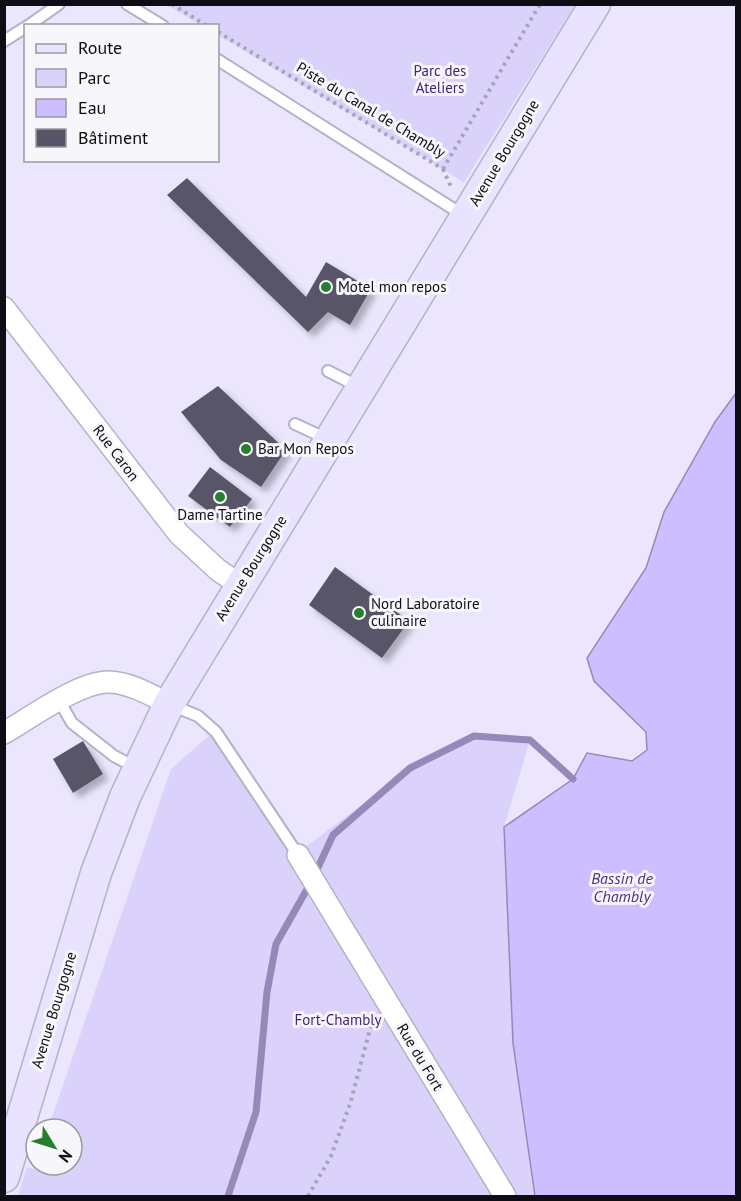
<svg xmlns="http://www.w3.org/2000/svg" width="741" height="1201" font-family="'PT Sans',sans-serif">
	<defs>
		<filter id="shadow"><feDropShadow dx="5.5" dy="5.5" stdDeviation="3" flood-color="#0004"/></filter>
	</defs>
	<rect width="100%" height="100%" fill="#ebe6fd"/>
	<g fill="#dbd2fc">
		<path d="M 166,5 L 575,5 L 464,182 L 218,35 L 218,26 L 201,25 Z"/>
		<path d="M 220,726 L 303,849 L 410,768 L 474,736 L 530,740 L 504,827 L 513,1043 L 534,1196 L 18,1196 L 27,1167 L 34,1169 L 36,1164 L 72,1165 L 72,1129 L 48,1129 L 171,769 Z"/>
	</g>
	<path fill="#cdbfff" stroke="#9489b8" stroke-width="1.5" d="M 736,393 L 736,1196 L 535,1196 L 513,1043 L 504,827 L 573,779 L 587,753 L 632,761 L 647,750 L 646,732 L 594,681 L 587,658 L 646,568 L 664,512 L 715,422 Z"/>
	<g fill="none" stroke-linecap="round" stroke-linejoin="round">
		<g stroke="#9489b8" stroke-width="7">
			<path d="M 315,874 L 333,835 L 410,768 L 474,736 L 530,740 L 573,779"/>
			<path d="M 228,1196 L 256,1112 L 267,992 L 276,944 L 310,884"/>
		</g>
	</g>
	<g fill="#585467" filter="url(#shadow)">
		<path d="M 187,178 L 306,297 L 326,262 L 371,289 L 350,325 L 328,312 L 308,332 L 167,195 Z"/>
		<path d="M 218,386 L 286,450 L 261,487 L 221,460 L 181,412 Z"/>
		<path d="M 210,467 L 252,499 L 230,527 L 188,496 Z"/>
		<path d="M 335,567 L 409,621 L 382,658 L 309,605 Z"/>
		<path d="M 83,741 L 103,774 L 73,793 L 53,759 Z"/>
	</g>
	<g fill="none" stroke-linecap="round" stroke-linejoin="round">
		<g stroke="#b5b1c6" stroke-width="14">
			<g id="lane">
				<path d="M 127,4 L 163,26"/>
				<path d="M 28,26 L 59,4"/>
				<path d="M 4,41 L 26,27"/>
				<path d="M 218,60 L 463,215"/>
				<path d="M 328,371 L 359,387"/>
				<path d="M 295,424 L 327,439"/>
				<path d="M 60,702 L 72,723 L 114,756 L 137,768"/>
				<path d="M 171,705 L 198,716 L 216,732 L 298,855"/>
			</g>
		</g>
		<g stroke="#b5b1c6" stroke-width="24">
			<g id="street">
				<path d="M 4,308 L 179,534 L 218,570 L 240,585"/>
				<path d="M 4,733 C 30,718 79,682 108,682 C 129,682 151,695 169,704"/>
				<path d="M 298,855 L 505,1196"/>
			</g>
		</g>
		<g stroke="#b5b1c6" stroke-width="33">
			<path id="secondary" d="M 4,1177 L 96,873 L 125,797 L 169,704 L 595,4"/>
		</g>
		<g stroke="#a7a3b5" stroke-width="4" stroke-dasharray="3 4.5" stroke-linecap="butt">
			<path d="M 172,4 L 207,26"/>
			<path d="M 218,32 L 443,169"/>
			<path d="M 443,169 L 540,4"/>
			<path d="M 443,169 L 451,187"/>
			<path d="M 308,1196 L 331,1156 L 350,1104 L 373,1018"/>
		</g>
		<use href="#lane" stroke="#fff" stroke-width="10"/>
		<use href="#street" stroke="#fff" stroke-width="21"/>
		<use href="#secondary" stroke="#eae3ff" stroke-width="30"/>
	</g>
	<g fill="#247f2f" stroke="#f7f7fb" stroke-width="2">
		<circle cx="326" cy="287" r="6"/>
		<circle cx="246" cy="449" r="6"/>
		<circle cx="220" cy="497" r="6"/>
		<circle cx="359" cy="613" r="6"/>
	</g>
	<g text-anchor="middle" stroke-width="6" stroke-linejoin="round" paint-order="stroke">
		<g font-size="15" fill="#44237c" stroke="#f7f7fb">
			<text x="440" y="76">Parc des<tspan x="440" dy="17">Ateliers</tspan></text>
			<text x="338" y="1025">Fort-Chambly</text>
		</g>
		<g font-size="15" fill="#0e0c14" stroke="#f7f7fb">
			<text transform="translate(371 110) rotate(31)" y="5">Piste du Canal de Chambly</text>
			<text transform="translate(504 153) rotate(-59)" y="5">Avenue Bourgogne</text>
			<text transform="translate(116 453) rotate(53)" y="5">Rue Caron</text>
			<text transform="translate(251 568) rotate(-58)" y="5">Avenue Bourgogne</text>
			<text transform="translate(54 1010) rotate(-73)" y="5">Avenue Bourgogne</text>
			<text transform="translate(420 1057) rotate(59)" y="5">Rue du Fort</text>
		</g>
		<g font-size="15" fill="#0e0c14" stroke="#f7f7fb" text-anchor="start">
			<text x="338" y="292">Motel mon repos</text>
			<text x="258" y="454">Bar Mon Repos</text>
			<text x="220" y="520" text-anchor="middle">Dame Tartine</text>
			<text x="371" y="609">Nord Laboratoire<tspan x="371" dy="17">culinaire</tspan></text>
		</g>
		<g font-size="16" font-style="italic" fill="#4d2e88" stroke="#f7f7fb">
			<text x="622" y="884">Bassin de<tspan x="622" dy="18">Chambly</tspan></text>
		</g>
	</g>
	<rect width="741" height="1201" fill="none" stroke="#0e0c14" stroke-width="12"/>
	<rect x="24" y="24" width="195" height="138" fill="#f7f7fb" stroke="#9a999f" stroke-width="1.5"/>
	<rect x="36" y="44" width="30" height="9" fill="#eae3ff" stroke="#9a999f" stroke-width="1.5"/>
	<text x="78" y="54" font-size="18" fill="#0e0c14">Route</text>
	<rect x="36" y="69" width="30" height="18" fill="#dbd2fc" stroke="#9a999f" stroke-width="1.5"/>
	<text x="78" y="84" font-size="18" fill="#0e0c14">Parc</text>
	<rect x="36" y="99" width="30" height="18" fill="#cdbfff" stroke="#9a999f" stroke-width="1.5"/>
	<text x="78" y="114" font-size="18" fill="#0e0c14">Eau</text>
	<rect x="36" y="129" width="30" height="18" fill="#585467" stroke="#9a999f" stroke-width="1.5"/>
	<text x="78" y="144" font-size="18" fill="#0e0c14">Bâtiment</text>
	<g transform="translate(54 1147) rotate(128)"><circle r="28" fill="#f7f7fb" stroke="#9a999f" stroke-width="1.5"/>
	<path d="M0-4.5L10 22L0 15L-10 22Z" fill="#247f2f"/>
	<text y="-9" font-size="16" font-weight="bold" text-anchor="middle" fill="#0e0c14">N</text>
	</g>
</svg>
